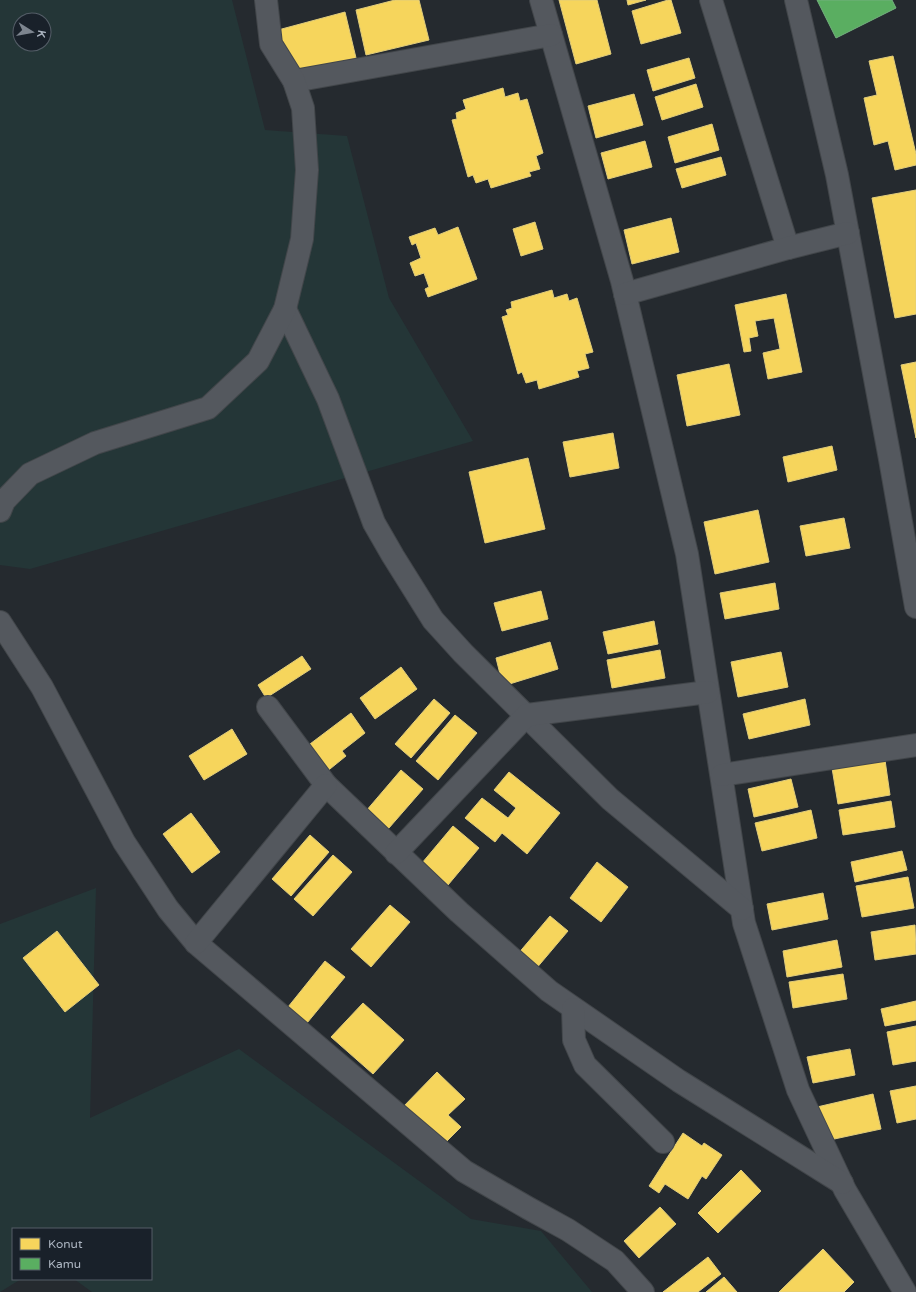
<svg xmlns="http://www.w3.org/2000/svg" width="916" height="1292" font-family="'Varela Round',sans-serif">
	<rect width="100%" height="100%" fill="#252a2f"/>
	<g fill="#243637" fill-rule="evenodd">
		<path d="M 0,0 L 232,0 L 265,130 L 347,136 L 389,298 L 473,441 L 30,569 L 0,565 ZM 20,20 L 44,20 L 44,44 L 20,44 Z"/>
		<path d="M 96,888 L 90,1118 L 239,1049 L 471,1219 L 541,1231 L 592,1292 L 92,1292 L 74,1279 L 151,1279 L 151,1229 L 13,1229 L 13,1279 L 21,1279 L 0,1292 L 0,924 Z"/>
	</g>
	<g fill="#f6d55c" stroke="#e0cc7b">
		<path d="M 395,0 L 419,0 L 429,40 L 366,55 L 356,10 Z"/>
		<path d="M 559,0 L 597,0 L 611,54 L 576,64 Z"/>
		<path d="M 627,0 L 646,0 L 628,5 Z"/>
		<path d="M 668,0 L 671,0 L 681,33 L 641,44 L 632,11 Z"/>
		<path d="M 345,12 L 356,58 L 290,75 L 278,30 Z"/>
		<path d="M 893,56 L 916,154 L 916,165 L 895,170 L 888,141 L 874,145 L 864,98 L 877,95 L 869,61 Z"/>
		<path d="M 689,58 L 695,78 L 653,91 L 647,70 Z"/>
		<path d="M 696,84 L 703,107 L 662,120 L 655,97 Z"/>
		<path d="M 503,88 L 505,97 L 518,93 L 520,101 L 527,99 L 543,153 L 536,156 L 540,169 L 529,172 L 531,176 L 491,188 L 488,179 L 476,183 L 473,175 L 468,177 L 452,120 L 457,119 L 456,113 L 466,109 L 463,100 Z"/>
		<path d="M 634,94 L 643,125 L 596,138 L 588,106 Z"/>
		<path d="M 712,124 L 719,150 L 675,163 L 668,137 Z"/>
		<path d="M 645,141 L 652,167 L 608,179 L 601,153 Z"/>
		<path d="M 721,157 L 726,175 L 682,188 L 676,169 Z"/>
		<path d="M 916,190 L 916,314 L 895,318 L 872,198 Z"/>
		<path d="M 671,218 L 679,252 L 632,264 L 624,230 Z"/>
		<path d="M 535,222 L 543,249 L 521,256 L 513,229 Z"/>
		<path d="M 458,227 L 477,279 L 428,297 L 425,289 L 429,287 L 424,273 L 415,276 L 410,263 L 421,258 L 416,243 L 412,245 L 409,237 L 435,228 L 438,235 Z"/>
		<path d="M 552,290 L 554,298 L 567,294 L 569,301 L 577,298 L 593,352 L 585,354 L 589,368 L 577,371 L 579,377 L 539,389 L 537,380 L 526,383 L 522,372 L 518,374 L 502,317 L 508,315 L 506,310 L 512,308 L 511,302 Z"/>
		<path d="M 786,294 L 802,372 L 768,379 L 763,353 L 780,349 L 774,318 L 755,321 L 758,336 L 749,338 L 751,351 L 744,352 L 735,305 Z"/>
		<path d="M 916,362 L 916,438 L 901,365 Z"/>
		<path d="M 729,364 L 740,415 L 687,426 L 677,375 Z"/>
		<path d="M 613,433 L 619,468 L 570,477 L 563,442 Z"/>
		<path d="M 832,446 L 837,470 L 788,482 L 783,457 Z"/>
		<path d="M 528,458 L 545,529 L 485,543 L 469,472 Z"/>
		<path d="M 758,510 L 769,562 L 715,574 L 704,522 Z"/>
		<path d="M 844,518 L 850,548 L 806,556 L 800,526 Z"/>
		<path d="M 775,583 L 779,609 L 725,619 L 720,593 Z"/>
		<path d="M 541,591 L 548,619 L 502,631 L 494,603 Z"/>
		<path d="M 654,621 L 658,644 L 608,654 L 603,632 Z"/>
		<path d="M 550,642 L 558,669 L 503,686 L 496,658 Z"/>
		<path d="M 660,650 L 665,678 L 612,688 L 607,660 Z"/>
		<path d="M 781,652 L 788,687 L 738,697 L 731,662 Z"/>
		<path d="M 302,656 L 311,669 L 266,698 L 258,685 Z"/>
		<path d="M 401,667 L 417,689 L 375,719 L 360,698 Z"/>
		<path d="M 434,699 L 450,713 L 411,758 L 395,744 Z"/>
		<path d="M 805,699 L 810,725 L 749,739 L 743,714 Z"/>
		<path d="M 351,713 L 365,733 L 342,751 L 346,756 L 325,773 L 306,747 Z"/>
		<path d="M 455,715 L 477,733 L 438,780 L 416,761 Z"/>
		<path d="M 232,729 L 247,754 L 204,780 L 189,756 Z"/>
		<path d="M 885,760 L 890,795 L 838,804 L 832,768 Z"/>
		<path d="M 401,770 L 423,789 L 382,836 L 360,818 Z"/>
		<path d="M 509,772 L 560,813 L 527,854 L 502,833 L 495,842 L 465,818 L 482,798 L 508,818 L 516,808 L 494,790 Z"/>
		<path d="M 791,779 L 798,807 L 754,817 L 748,789 Z"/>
		<path d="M 891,801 L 895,827 L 843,835 L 839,810 Z"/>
		<path d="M 811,810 L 817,838 L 762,851 L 755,823 Z"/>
		<path d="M 191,813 L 220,852 L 192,873 L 163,834 Z"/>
		<path d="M 453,826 L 479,848 L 448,885 L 422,863 Z"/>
		<path d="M 310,835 L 329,852 L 291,896 L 272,879 Z"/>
		<path d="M 902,851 L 907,870 L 855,882 L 851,862 Z"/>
		<path d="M 333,855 L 352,872 L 313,916 L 294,899 Z"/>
		<path d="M 597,862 L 628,887 L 601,922 L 570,898 Z"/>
		<path d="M 908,877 L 914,908 L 862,917 L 856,886 Z"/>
		<path d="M 823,893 L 828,919 L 772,930 L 767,904 Z"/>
		<path d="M 390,905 L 410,922 L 371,967 L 351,949 Z"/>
		<path d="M 550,916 L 568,931 L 535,970 L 517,955 Z"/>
		<path d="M 915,925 L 916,954 L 875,960 L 871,932 Z"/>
		<path d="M 57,931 L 99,985 L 65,1012 L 23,958 Z"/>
		<path d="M 837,940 L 842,967 L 787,977 L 783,951 Z"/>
		<path d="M 325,961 L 345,977 L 307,1023 L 288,1007 Z"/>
		<path d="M 843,974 L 847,999 L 793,1008 L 789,982 Z"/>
		<path d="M 916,1001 L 916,1020 L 885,1026 L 881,1009 Z"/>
		<path d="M 363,1003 L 404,1040 L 373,1074 L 331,1037 Z"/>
		<path d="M 916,1026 L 916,1061 L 893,1065 L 887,1032 Z"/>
		<path d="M 850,1049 L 855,1075 L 813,1083 L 807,1057 Z"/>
		<path d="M 437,1072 L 465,1099 L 448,1115 L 461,1127 L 441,1147 L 402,1108 Z"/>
		<path d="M 916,1086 L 916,1119 L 897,1123 L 890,1091 Z"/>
		<path d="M 873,1094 L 881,1129 L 825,1141 L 817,1107 Z"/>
		<path d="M 683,1133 L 702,1146 L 704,1143 L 722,1155 L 706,1179 L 702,1176 L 688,1199 L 665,1184 L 659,1193 L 649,1186 Z"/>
		<path d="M 741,1170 L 761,1191 L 718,1233 L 698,1213 Z"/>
		<path d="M 660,1207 L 676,1224 L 639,1258 L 624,1241 Z"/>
		<path d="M 823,1249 L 854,1282 L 844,1292 L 779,1292 Z"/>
		<path d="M 708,1257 L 721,1274 L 698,1292 L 663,1292 Z"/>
		<path d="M 724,1277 L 737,1292 L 706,1292 Z"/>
	</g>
	<path fill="#5aae61" stroke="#73b07e" d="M 817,0 L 892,0 L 896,8 L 836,38 Z"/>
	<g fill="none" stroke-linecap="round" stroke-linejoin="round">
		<g stroke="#42464a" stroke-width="24">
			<g id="minor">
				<path d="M 541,0 L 622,281 L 687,554 L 744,923 L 798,1090 L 845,1190 L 905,1292"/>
				<path d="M 711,0 L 788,248"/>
				<path d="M 796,0 L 837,175 L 890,459 L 916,607"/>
				<path d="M 294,81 L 551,35"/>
				<path d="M 625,294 L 788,248 L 848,233"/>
				<path d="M 285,309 L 328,399 L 374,523 L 393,556 L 433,620 L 463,653 L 610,799 L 742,909"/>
				<path d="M 0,511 L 4,501 L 30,474 L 95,443 L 208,408 L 258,361 L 285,309 L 302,239 L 307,170 L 303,108 L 294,81 L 271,44 L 266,0"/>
				<path d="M 0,622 L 42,687 L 124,842 L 168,909 L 196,943 L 464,1171 L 528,1208 L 568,1230 L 615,1261 L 643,1292"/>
				<path d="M 268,707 L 326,785 L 459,912 L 549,991 L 679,1081 L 842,1183"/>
				<path d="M 722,775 L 916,745"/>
				<path d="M 396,853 L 527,715 L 708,692"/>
				<path d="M 196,943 L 326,785"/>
				<path d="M 573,1009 L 574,1040 L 585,1065 L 663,1142"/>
			</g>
		</g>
		<use href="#minor" stroke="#54585e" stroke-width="22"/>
	</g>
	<rect x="12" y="1228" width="140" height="52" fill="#19212a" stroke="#545d67"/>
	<rect x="20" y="1238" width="20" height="12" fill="#f6d55c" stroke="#545d67"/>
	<text x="48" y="1248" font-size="12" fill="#adb6c2">Konut</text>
	<rect x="20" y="1258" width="20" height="12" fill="#5aae61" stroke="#545d67"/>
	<text x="48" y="1268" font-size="12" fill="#adb6c2">Kamu</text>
	<g transform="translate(32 32) rotate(101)"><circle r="19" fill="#19212a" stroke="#545d67"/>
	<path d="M0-3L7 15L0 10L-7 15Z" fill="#7d858f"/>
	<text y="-6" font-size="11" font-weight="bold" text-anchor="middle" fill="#adb6c2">K</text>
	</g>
</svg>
